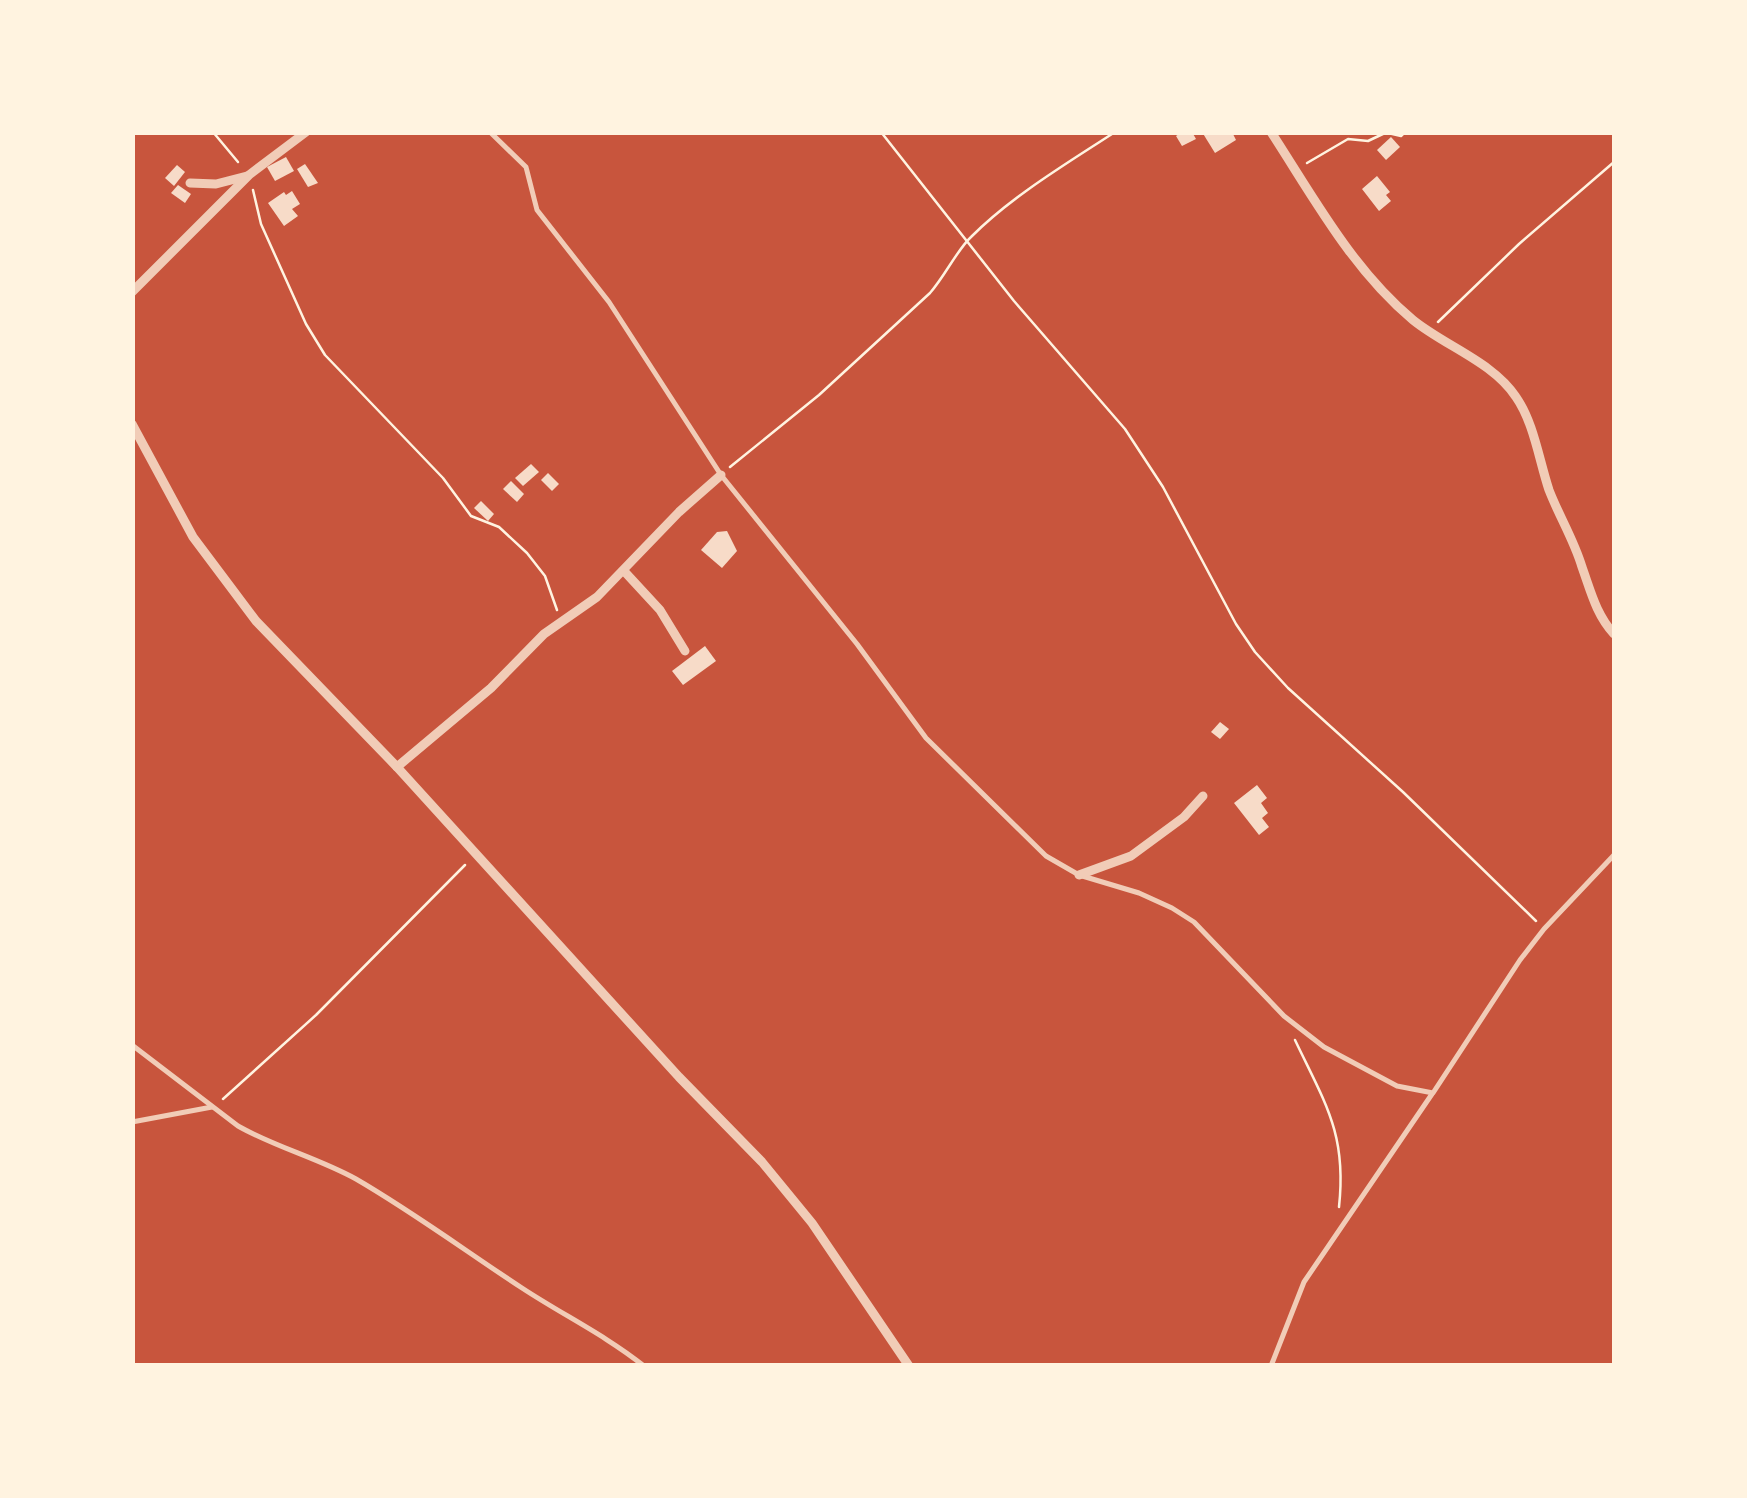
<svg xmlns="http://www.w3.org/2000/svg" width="1747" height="1498" font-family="Montserrat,sans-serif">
	<rect width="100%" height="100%" fill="#c8553d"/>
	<g fill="#f7dbc8">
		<path d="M 1182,132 L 1192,132 L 1196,139 L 1182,146 L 1176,136 Z"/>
		<path d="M 1202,132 L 1232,132 L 1236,140 L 1215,153 Z"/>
		<path d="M 1391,137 L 1400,147 L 1386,160 L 1377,150 Z"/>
		<path d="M 286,157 L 294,171 L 275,181 L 267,167 Z"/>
		<path d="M 305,164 L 318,183 L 308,187 L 297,169 Z"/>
		<path d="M 177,165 L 185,172 L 174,186 L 165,178 Z"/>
		<path d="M 1377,176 L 1390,192 L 1386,195 L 1391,201 L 1379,211 L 1362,189 Z"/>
		<path d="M 178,185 L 191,194 L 185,203 L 171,193 Z"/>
		<path d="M 292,191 L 300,204 L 292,209 L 298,216 L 284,226 L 268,203 L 284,192 L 286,195 Z"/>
		<path d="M 531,464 L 539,472 L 523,486 L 515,478 Z"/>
		<path d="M 548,473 L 559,484 L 552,491 L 541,480 Z"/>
		<path d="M 511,481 L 524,494 L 517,502 L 503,489 Z"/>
		<path d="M 481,501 L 494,514 L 488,521 L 474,508 Z"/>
		<path d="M 727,531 L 737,551 L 722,568 L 701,550 L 717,532 Z"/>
		<path d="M 705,646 L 716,661 L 683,685 L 672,671 Z"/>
		<path d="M 1220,722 L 1229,729 L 1220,739 L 1211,732 Z"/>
		<path d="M 1257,785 L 1267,798 L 1261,803 L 1268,813 L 1262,818 L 1269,827 L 1259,835 L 1234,803 Z"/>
	</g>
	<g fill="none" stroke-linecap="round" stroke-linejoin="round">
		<g stroke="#fff3e0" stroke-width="2.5">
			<path d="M 213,132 L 238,162"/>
			<path d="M 881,132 L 1014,301 L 1125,429 L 1163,487 L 1236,624 L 1255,652 L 1288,688 L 1403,792 L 1536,921"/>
			<path d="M 1388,133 L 1401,136 L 1405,132"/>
			<path d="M 1307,163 L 1348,139 L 1368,141 L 1387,132"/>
			<path d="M 253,190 L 261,224 L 306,324 L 325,355 L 443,478 L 471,516 L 499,527 L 527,553 L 545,576 L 557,610"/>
			<path d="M 1438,322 L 1519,244 L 1614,162"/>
			<path d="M 730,467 L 819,395 L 930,293 C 945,276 957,250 971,237 C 1012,196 1066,164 1115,132"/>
			<path d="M 1295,1040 C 1325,1103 1347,1134 1339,1207"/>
			<path d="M 223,1099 L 316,1015 L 465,865"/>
		</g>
		<g stroke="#f1ccb7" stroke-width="5">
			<path d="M 490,132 L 526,167 L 537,210 L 609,302 L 721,475 L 857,644 L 926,738 L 1046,856 L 1079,875 L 1139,893 L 1172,908 L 1194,922 L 1284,1016 L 1324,1047 L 1397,1086 L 1433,1093 L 1520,960 L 1544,929 L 1614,855"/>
			<path d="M 132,1045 L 238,1126 C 275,1147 318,1158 356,1179 C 413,1212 467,1252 522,1288 C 563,1315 605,1335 644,1366"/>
			<path d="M 132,1122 L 212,1107"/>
			<path d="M 1271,1366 L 1304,1282 L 1432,1094"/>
		</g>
		<g stroke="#f1ccb7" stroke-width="9">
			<path d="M 1271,132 C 1314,198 1352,269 1413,320 C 1445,346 1493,362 1516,397 C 1534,423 1539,460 1549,490 C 1559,516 1574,540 1582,567 C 1591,592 1596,614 1614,634"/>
			<path d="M 190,183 L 216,184 L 247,176"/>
			<path d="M 132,292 L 249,175 L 306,132"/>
			<path d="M 132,424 L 193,537 L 256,621 L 397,767 L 679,1077 L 762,1162 L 812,1223 L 909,1366"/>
			<path d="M 624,571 L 660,610 L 685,651"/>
			<path d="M 397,767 L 491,688 L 544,634 L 597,597 L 679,512 L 721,475"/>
			<path d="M 1079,875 L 1131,856 L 1184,817 L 1203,796"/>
		</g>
	</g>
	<rect width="1747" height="1498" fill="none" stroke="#fff3e0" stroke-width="270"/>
</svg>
